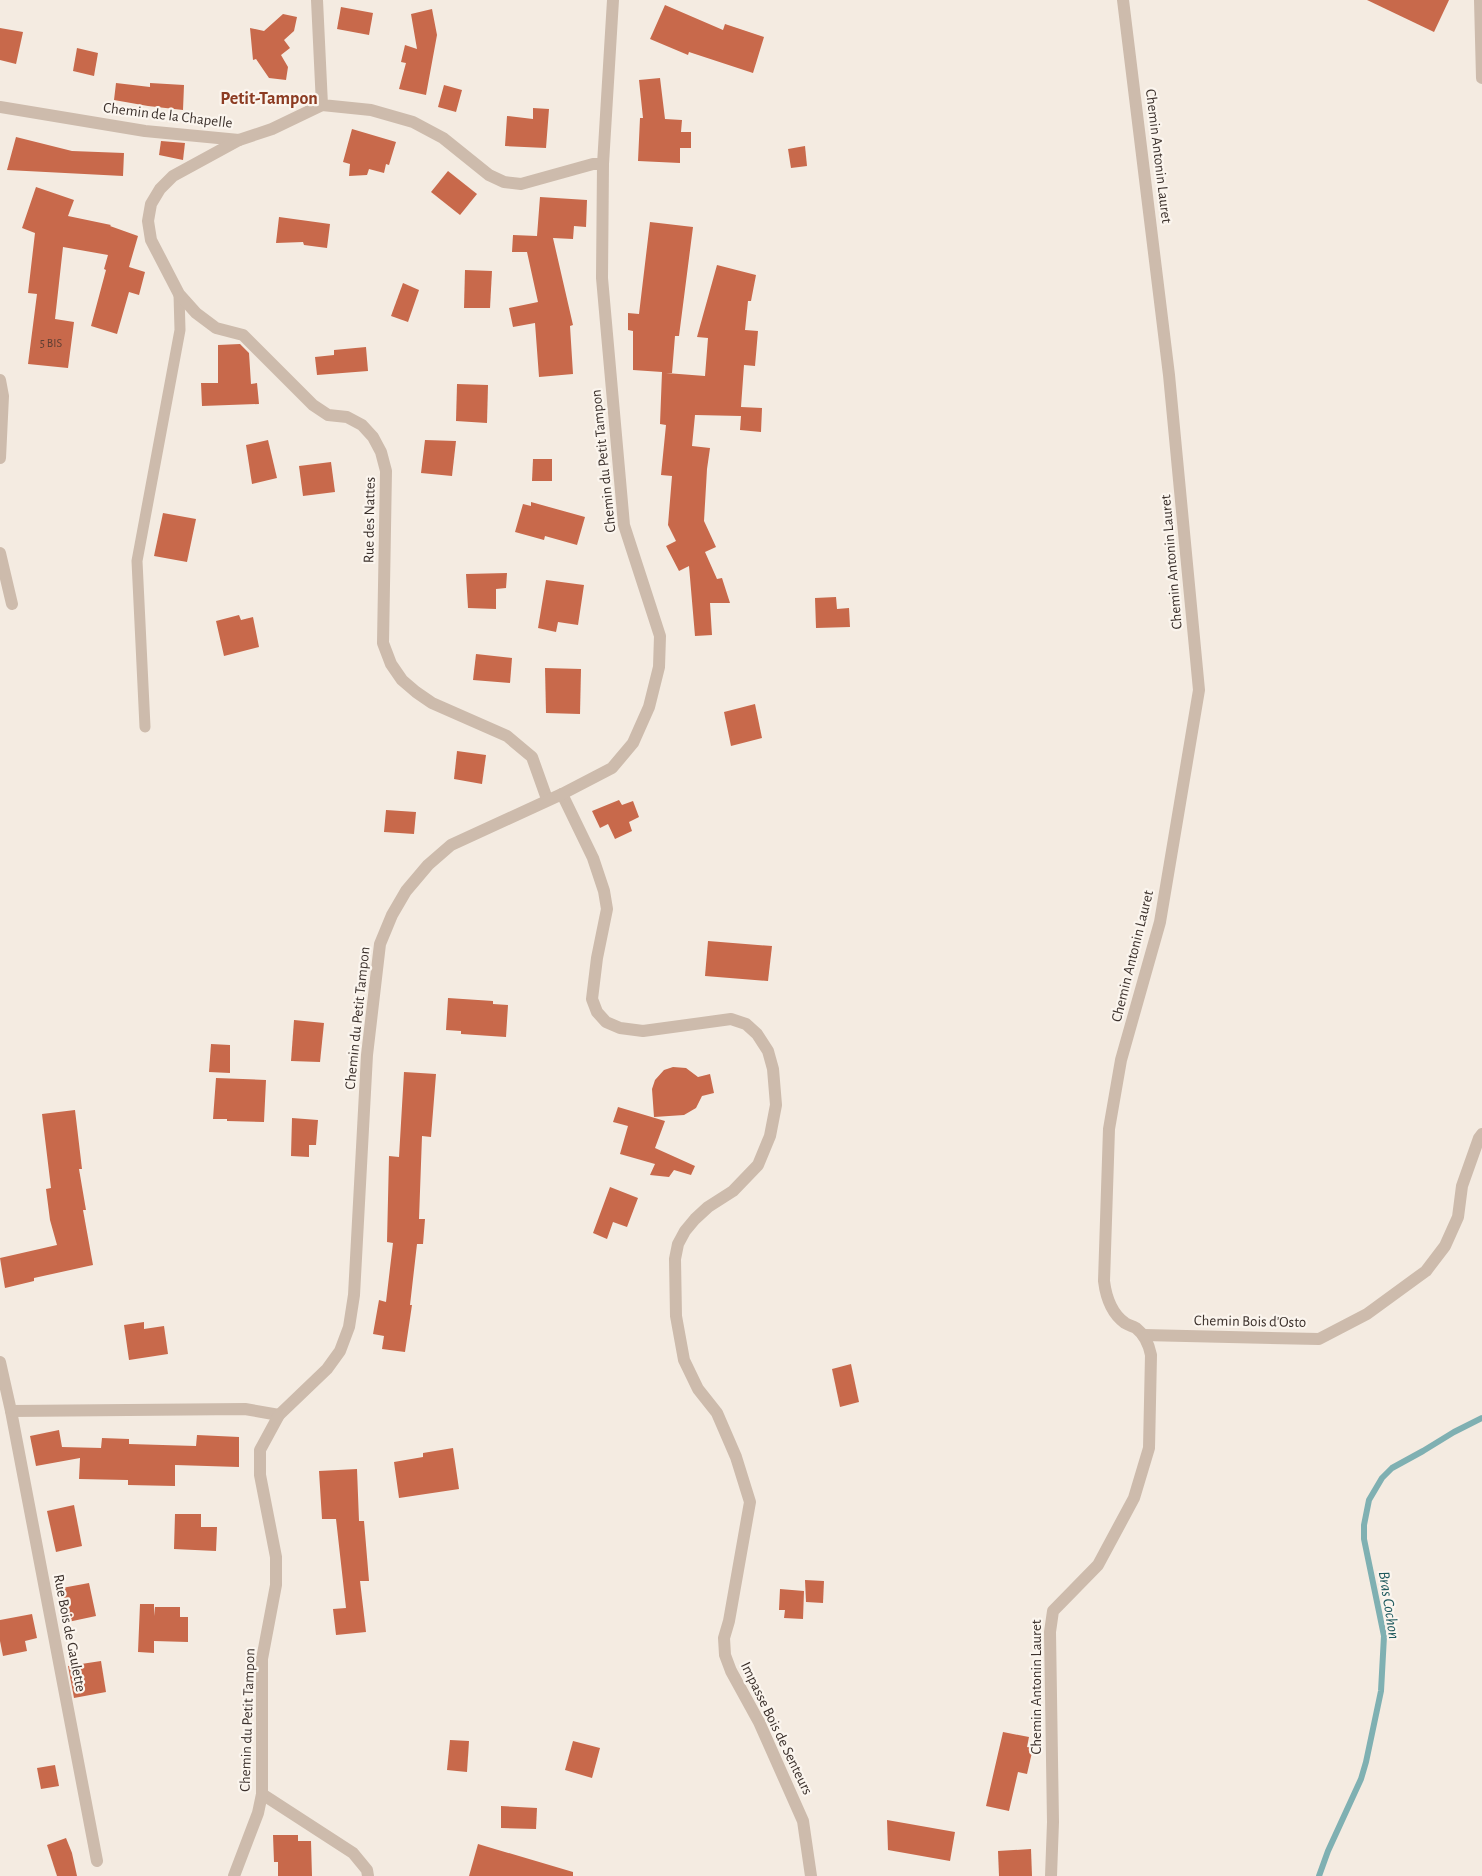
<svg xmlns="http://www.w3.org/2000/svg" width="1482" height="1876" font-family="'Alegreya Sans',sans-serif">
	<rect width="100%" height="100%" fill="#f4ebe1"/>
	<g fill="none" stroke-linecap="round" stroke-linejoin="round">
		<path stroke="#7fb0b2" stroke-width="6" d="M 1319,1876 L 1328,1851 L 1361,1779 L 1366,1762 L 1381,1691 L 1384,1636 L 1364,1539 L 1364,1525 L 1369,1500 L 1382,1478 L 1392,1468 L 1423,1451 L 1454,1432 L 1482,1418"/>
	</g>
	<g fill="#c8694b">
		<path d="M 1367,0 L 1449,0 L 1434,32 Z"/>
		<path d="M 665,5 L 723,30 L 725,24 L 764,37 L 753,73 L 689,52 L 688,55 L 650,39 Z"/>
		<path d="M 341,7 L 373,13 L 369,35 L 337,29 Z"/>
		<path d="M 432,9 L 437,35 L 426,95 L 399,89 L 406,63 L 401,62 L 405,45 L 417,49 L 411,14 Z"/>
		<path d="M 283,14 L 297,17 L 294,31 L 284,40 L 290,48 L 281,55 L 288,67 L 286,80 L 269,78 L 256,59 L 253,60 L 250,28 L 264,31 Z"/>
		<path d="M 0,28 L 23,32 L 16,64 L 0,60 Z"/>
		<path d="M 77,48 L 98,53 L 94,76 L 73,71 Z"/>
		<path d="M 660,78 L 665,119 L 682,120 L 681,132 L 691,132 L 691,148 L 680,148 L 680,163 L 638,161 L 640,118 L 643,118 L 639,80 Z"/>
		<path d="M 116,83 L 150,87 L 150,83 L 184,85 L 183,110 L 148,106 L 114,100 Z"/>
		<path d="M 444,85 L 462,90 L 456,112 L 438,107 Z"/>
		<path d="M 533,108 L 549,109 L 546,148 L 505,146 L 507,116 L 533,119 Z"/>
		<path d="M 352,129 L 396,142 L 389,165 L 386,164 L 384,173 L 369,169 L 367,175 L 349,176 L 350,164 L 343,162 Z"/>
		<path d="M 16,137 L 72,151 L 124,153 L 123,176 L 7,170 Z"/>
		<path d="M 161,141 L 185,143 L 183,160 L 159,155 Z"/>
		<path d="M 805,146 L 807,166 L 791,168 L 788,149 Z"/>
		<path d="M 448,171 L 477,194 L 460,215 L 431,192 Z"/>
		<path d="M 36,187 L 74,200 L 68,216 L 111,225 L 110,226 L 138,236 L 129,267 L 145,272 L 139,295 L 129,292 L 117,334 L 91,326 L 106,270 L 104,269 L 108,255 L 63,247 L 55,319 L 74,322 L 68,368 L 28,364 L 37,294 L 28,293 L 35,233 L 22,228 Z"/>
		<path d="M 540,197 L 587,200 L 586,227 L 574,226 L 573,239 L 553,238 L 573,325 L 570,326 L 573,374 L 539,377 L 535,323 L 513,327 L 509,308 L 538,302 L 527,252 L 512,252 L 513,235 L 537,236 Z"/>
		<path d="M 279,217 L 330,224 L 327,248 L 304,245 L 303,242 L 276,243 Z"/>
		<path d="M 650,222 L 693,227 L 679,336 L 675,336 L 672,373 L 666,373 L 705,376 L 708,338 L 697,337 L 717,265 L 756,275 L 751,301 L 748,301 L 745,330 L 758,331 L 755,366 L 744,365 L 741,407 L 762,408 L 761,432 L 740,430 L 741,416 L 695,415 L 692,446 L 710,448 L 707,469 L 704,521 L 716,547 L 705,552 L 717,579 L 722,578 L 730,603 L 710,603 L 712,635 L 695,636 L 689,566 L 679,571 L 666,546 L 676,541 L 668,525 L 672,476 L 661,475 L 666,425 L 660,424 L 662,372 L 633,370 L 633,331 L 628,330 L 628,313 L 639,314 Z"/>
		<path d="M 465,270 L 492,271 L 490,308 L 464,308 Z"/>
		<path d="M 403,283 L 419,290 L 408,322 L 391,316 Z"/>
		<path d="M 240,344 L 249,353 L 251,384 L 257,383 L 259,404 L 202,406 L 201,383 L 218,383 L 218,345 Z"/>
		<path d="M 366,347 L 368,371 L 317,375 L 315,357 L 334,355 L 334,350 Z"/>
		<path d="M 457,384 L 488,385 L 487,423 L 456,421 Z"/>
		<path d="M 268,440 L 277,478 L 252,484 L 246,445 Z"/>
		<path d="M 425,440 L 456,441 L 452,476 L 421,473 Z"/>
		<path d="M 533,459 L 552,459 L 552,481 L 532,481 Z"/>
		<path d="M 331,462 L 335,492 L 303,496 L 299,466 Z"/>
		<path d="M 531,502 L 585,517 L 577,545 L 545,536 L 544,540 L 515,532 L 523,504 L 531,506 Z"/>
		<path d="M 163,513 L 196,519 L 187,562 L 154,556 Z"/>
		<path d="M 507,573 L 506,588 L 496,589 L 496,609 L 468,608 L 466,574 Z"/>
		<path d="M 546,580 L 584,585 L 578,625 L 558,622 L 556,632 L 538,628 Z"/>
		<path d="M 836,597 L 837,609 L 849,608 L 850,627 L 816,628 L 815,598 Z"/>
		<path d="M 239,615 L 241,620 L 253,617 L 259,647 L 224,656 L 216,621 Z"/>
		<path d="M 476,654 L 512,658 L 510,683 L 473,680 Z"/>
		<path d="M 545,668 L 581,669 L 580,714 L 546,713 Z"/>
		<path d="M 755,704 L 762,738 L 731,746 L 724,712 Z"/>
		<path d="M 457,751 L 486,755 L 482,784 L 454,779 Z"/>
		<path d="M 619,800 L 622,805 L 633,801 L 639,817 L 629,822 L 632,831 L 615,839 L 608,824 L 600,828 L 592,811 Z"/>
		<path d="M 386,810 L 416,812 L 414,834 L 384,832 Z"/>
		<path d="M 708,941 L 772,946 L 768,981 L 705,976 Z"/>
		<path d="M 448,998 L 493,1001 L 493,1004 L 508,1005 L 506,1037 L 461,1034 L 461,1031 L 446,1030 Z"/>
		<path d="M 294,1020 L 324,1023 L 320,1062 L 291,1061 Z"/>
		<path d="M 211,1044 L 230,1045 L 230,1073 L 209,1072 Z"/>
		<path d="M 673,1067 L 686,1068 L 698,1077 L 710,1074 L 714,1093 L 702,1096 L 696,1108 L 684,1115 L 654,1117 L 652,1089 L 655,1080 L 664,1070 Z"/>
		<path d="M 404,1072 L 436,1074 L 431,1137 L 422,1136 L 419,1219 L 425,1219 L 423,1244 L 417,1244 L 410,1305 L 412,1305 L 405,1352 L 382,1349 L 384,1336 L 373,1334 L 379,1300 L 386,1302 L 393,1243 L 387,1242 L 389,1156 L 399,1157 Z"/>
		<path d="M 216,1078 L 266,1080 L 264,1122 L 227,1121 L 227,1119 L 213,1119 Z"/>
		<path d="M 618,1107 L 665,1121 L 655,1148 L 695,1166 L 691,1175 L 674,1170 L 669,1177 L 650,1175 L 655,1164 L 620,1154 L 628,1126 L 613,1122 Z"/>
		<path d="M 75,1110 L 82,1169 L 79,1169 L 86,1210 L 83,1210 L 93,1265 L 34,1278 L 34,1281 L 5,1288 L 0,1258 L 57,1245 L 50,1220 L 46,1189 L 51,1188 L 42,1114 Z"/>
		<path d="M 292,1118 L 318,1120 L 316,1145 L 309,1145 L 309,1157 L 291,1156 Z"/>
		<path d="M 610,1187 L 638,1198 L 627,1227 L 613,1222 L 607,1239 L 593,1233 Z"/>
		<path d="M 144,1322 L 144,1329 L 164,1326 L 168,1354 L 129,1360 L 124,1325 Z"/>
		<path d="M 851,1364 L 859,1402 L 840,1407 L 832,1369 Z"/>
		<path d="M 59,1430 L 62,1447 L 101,1448 L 102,1438 L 129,1439 L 129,1444 L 196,1446 L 197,1435 L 239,1437 L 239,1467 L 175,1465 L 175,1486 L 128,1485 L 128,1480 L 79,1479 L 80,1458 L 36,1466 L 30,1436 Z"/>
		<path d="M 453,1448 L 459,1489 L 399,1498 L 394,1462 L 423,1457 L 423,1453 Z"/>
		<path d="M 357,1469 L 359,1521 L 364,1521 L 369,1581 L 360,1581 L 366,1632 L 336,1635 L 333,1609 L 346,1608 L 336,1519 L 322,1519 L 319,1471 Z"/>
		<path d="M 74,1505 L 82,1546 L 56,1552 L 47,1511 Z"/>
		<path d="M 175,1514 L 201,1514 L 201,1527 L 217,1527 L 216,1551 L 174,1549 Z"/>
		<path d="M 805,1580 L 824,1581 L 823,1603 L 806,1602 Z"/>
		<path d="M 89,1583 L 96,1616 L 68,1622 L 62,1588 Z"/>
		<path d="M 780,1589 L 804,1591 L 803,1619 L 784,1618 L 785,1610 L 779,1610 Z"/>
		<path d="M 140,1604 L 154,1604 L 154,1616 L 155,1607 L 180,1607 L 180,1617 L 188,1617 L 188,1642 L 154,1641 L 154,1653 L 138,1652 Z"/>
		<path d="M 32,1614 L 37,1638 L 25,1641 L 27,1651 L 3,1656 L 0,1641 L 0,1620 Z"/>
		<path d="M 101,1661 L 106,1692 L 74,1698 L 68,1666 Z"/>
		<path d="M 1003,1732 L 1029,1737 L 1027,1747 L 1033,1748 L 1027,1774 L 1018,1772 L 1009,1811 L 986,1806 Z"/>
		<path d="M 450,1740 L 469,1741 L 467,1772 L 447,1770 Z"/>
		<path d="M 573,1741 L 600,1748 L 592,1778 L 565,1770 Z"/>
		<path d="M 55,1765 L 59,1786 L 41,1789 L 37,1768 Z"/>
		<path d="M 501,1806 L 537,1808 L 536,1829 L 501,1828 Z"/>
		<path d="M 887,1820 L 955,1832 L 950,1861 L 888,1850 Z"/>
		<path d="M 273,1835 L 298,1835 L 298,1841 L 311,1841 L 312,1876 L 278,1876 L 278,1862 L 274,1862 Z"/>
		<path d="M 66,1838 L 72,1853 L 77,1876 L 57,1876 L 47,1845 Z"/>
		<path d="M 478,1844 L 573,1872 L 573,1876 L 469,1876 Z"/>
		<path d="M 1031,1849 L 1032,1876 L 999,1876 L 998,1851 Z"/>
	</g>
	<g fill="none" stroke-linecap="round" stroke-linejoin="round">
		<path stroke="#cdbbac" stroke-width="11" d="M 145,727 L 137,561 L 180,330 L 179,294"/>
		<g stroke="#cdbbac" stroke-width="12">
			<path d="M 1480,0 L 1482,78"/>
			<path d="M 0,107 L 145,131 L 239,140 L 272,129 L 322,105"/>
			<path d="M 239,140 L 173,176 L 160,189 L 151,204 L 148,221 L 151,240 L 179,294 L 196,313 L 216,328 L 243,335 L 313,405 L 328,415 L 347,417 L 362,425 L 373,437 L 381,452 L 386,471 L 383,643 L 391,664 L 402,680 L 416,692 L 432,703 L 507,736 L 532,757 L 547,799"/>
			<path d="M 603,164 L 613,0"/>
			<path d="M 0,380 L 3,396 L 0,458"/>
			<path d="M 0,553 L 12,604"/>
			<path d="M 562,794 L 593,858 L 604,891 L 607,909 L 597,958 L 592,999 L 597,1012 L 606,1022 L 620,1028 L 643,1031 L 731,1019 L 746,1024 L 757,1034 L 768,1051 L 773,1069 L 776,1105 L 770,1136 L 758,1165 L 733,1191 L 708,1207 L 695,1219 L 685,1231 L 678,1244 L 675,1259 L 676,1316 L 684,1360 L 698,1389 L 717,1413 L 736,1457 L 750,1502 L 729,1621 L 724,1638 L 725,1655 L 731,1671 L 759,1722 L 803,1821 L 811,1876"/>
			<path d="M 1143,1335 L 1319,1339 L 1367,1314 L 1426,1271 L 1445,1246 L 1458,1217 L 1462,1186 L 1479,1138 L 1482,1134"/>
			<path d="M 0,1362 L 11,1411 L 97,1861"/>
			<path d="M 11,1411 L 245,1409 L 279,1415"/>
			<path d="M 262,1794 L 353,1853 L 367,1870 L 368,1876"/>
			<path d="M 1051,1876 L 1053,1822 L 1050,1632 L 1053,1611 L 1098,1565 L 1134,1498 L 1149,1448 L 1151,1355 C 1149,1345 1145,1335 1136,1328 C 1132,1326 1128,1325 1125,1323 C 1111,1313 1106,1297 1104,1281 L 1109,1129 L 1121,1060 L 1160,922 L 1199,690 L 1169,375 L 1123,0"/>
		</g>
		<path stroke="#cdbbac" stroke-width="12" d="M 234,1876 L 258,1813 L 262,1794 L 262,1659 L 276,1585 L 276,1557 L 260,1475 L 260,1450 L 279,1415 L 327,1369 L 340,1351 L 349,1327 L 354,1295 L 367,1055 L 380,944 L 392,915 L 406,891 L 428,865 L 451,845 L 562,794 L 612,768 L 633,743 L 649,707 L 659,667 L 660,636 L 624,525 L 602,278 L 603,164 L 593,164 L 521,184 L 504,182 L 489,175 L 443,138 L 413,122 L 371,110 L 322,105 L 317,0"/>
	</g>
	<g text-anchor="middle" stroke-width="4.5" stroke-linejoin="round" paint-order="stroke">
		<g font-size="12" fill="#5e3e33">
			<text x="51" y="347">5 BIS</text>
		</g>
		<g font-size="15" fill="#3b302b" stroke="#fbf5ee">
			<text transform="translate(168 115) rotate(7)" y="5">Chemin de la Chapelle</text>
			<text transform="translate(1159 156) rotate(83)" y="5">Chemin Antonin Lauret</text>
			<text transform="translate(603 461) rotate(-96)" y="5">Chemin du Petit Tampon</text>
			<text transform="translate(369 520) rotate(-89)" y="5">Rue des Nattes</text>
			<text transform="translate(1171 562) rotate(-95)" y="5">Chemin Antonin Lauret</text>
			<text transform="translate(1132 956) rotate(-76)" y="5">Chemin Antonin Lauret</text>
			<text transform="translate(357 1018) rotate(-84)" y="5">Chemin du Petit Tampon</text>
			<text transform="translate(1250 1321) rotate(1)" y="5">Chemin Bois d'Osto</text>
			<text transform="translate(70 1633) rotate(79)" y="5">Rue Bois de Gaulette</text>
			<text transform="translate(1036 1687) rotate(-90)" y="5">Chemin Antonin Lauret</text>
			<text transform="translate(247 1720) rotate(-88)" y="5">Chemin du Petit Tampon</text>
			<text transform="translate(777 1728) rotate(64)" y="5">Impasse Bois de Senteurs</text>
		</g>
		<g font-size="16" font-style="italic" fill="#1f5a5e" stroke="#fbf5ee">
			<text transform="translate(1390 1605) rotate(81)" y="6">Bras Cochon</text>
		</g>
		<g font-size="18" font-weight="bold" fill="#8c3b22" stroke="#fbf5ee">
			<text x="269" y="104">Petit-Tampon</text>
		</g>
	</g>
</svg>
